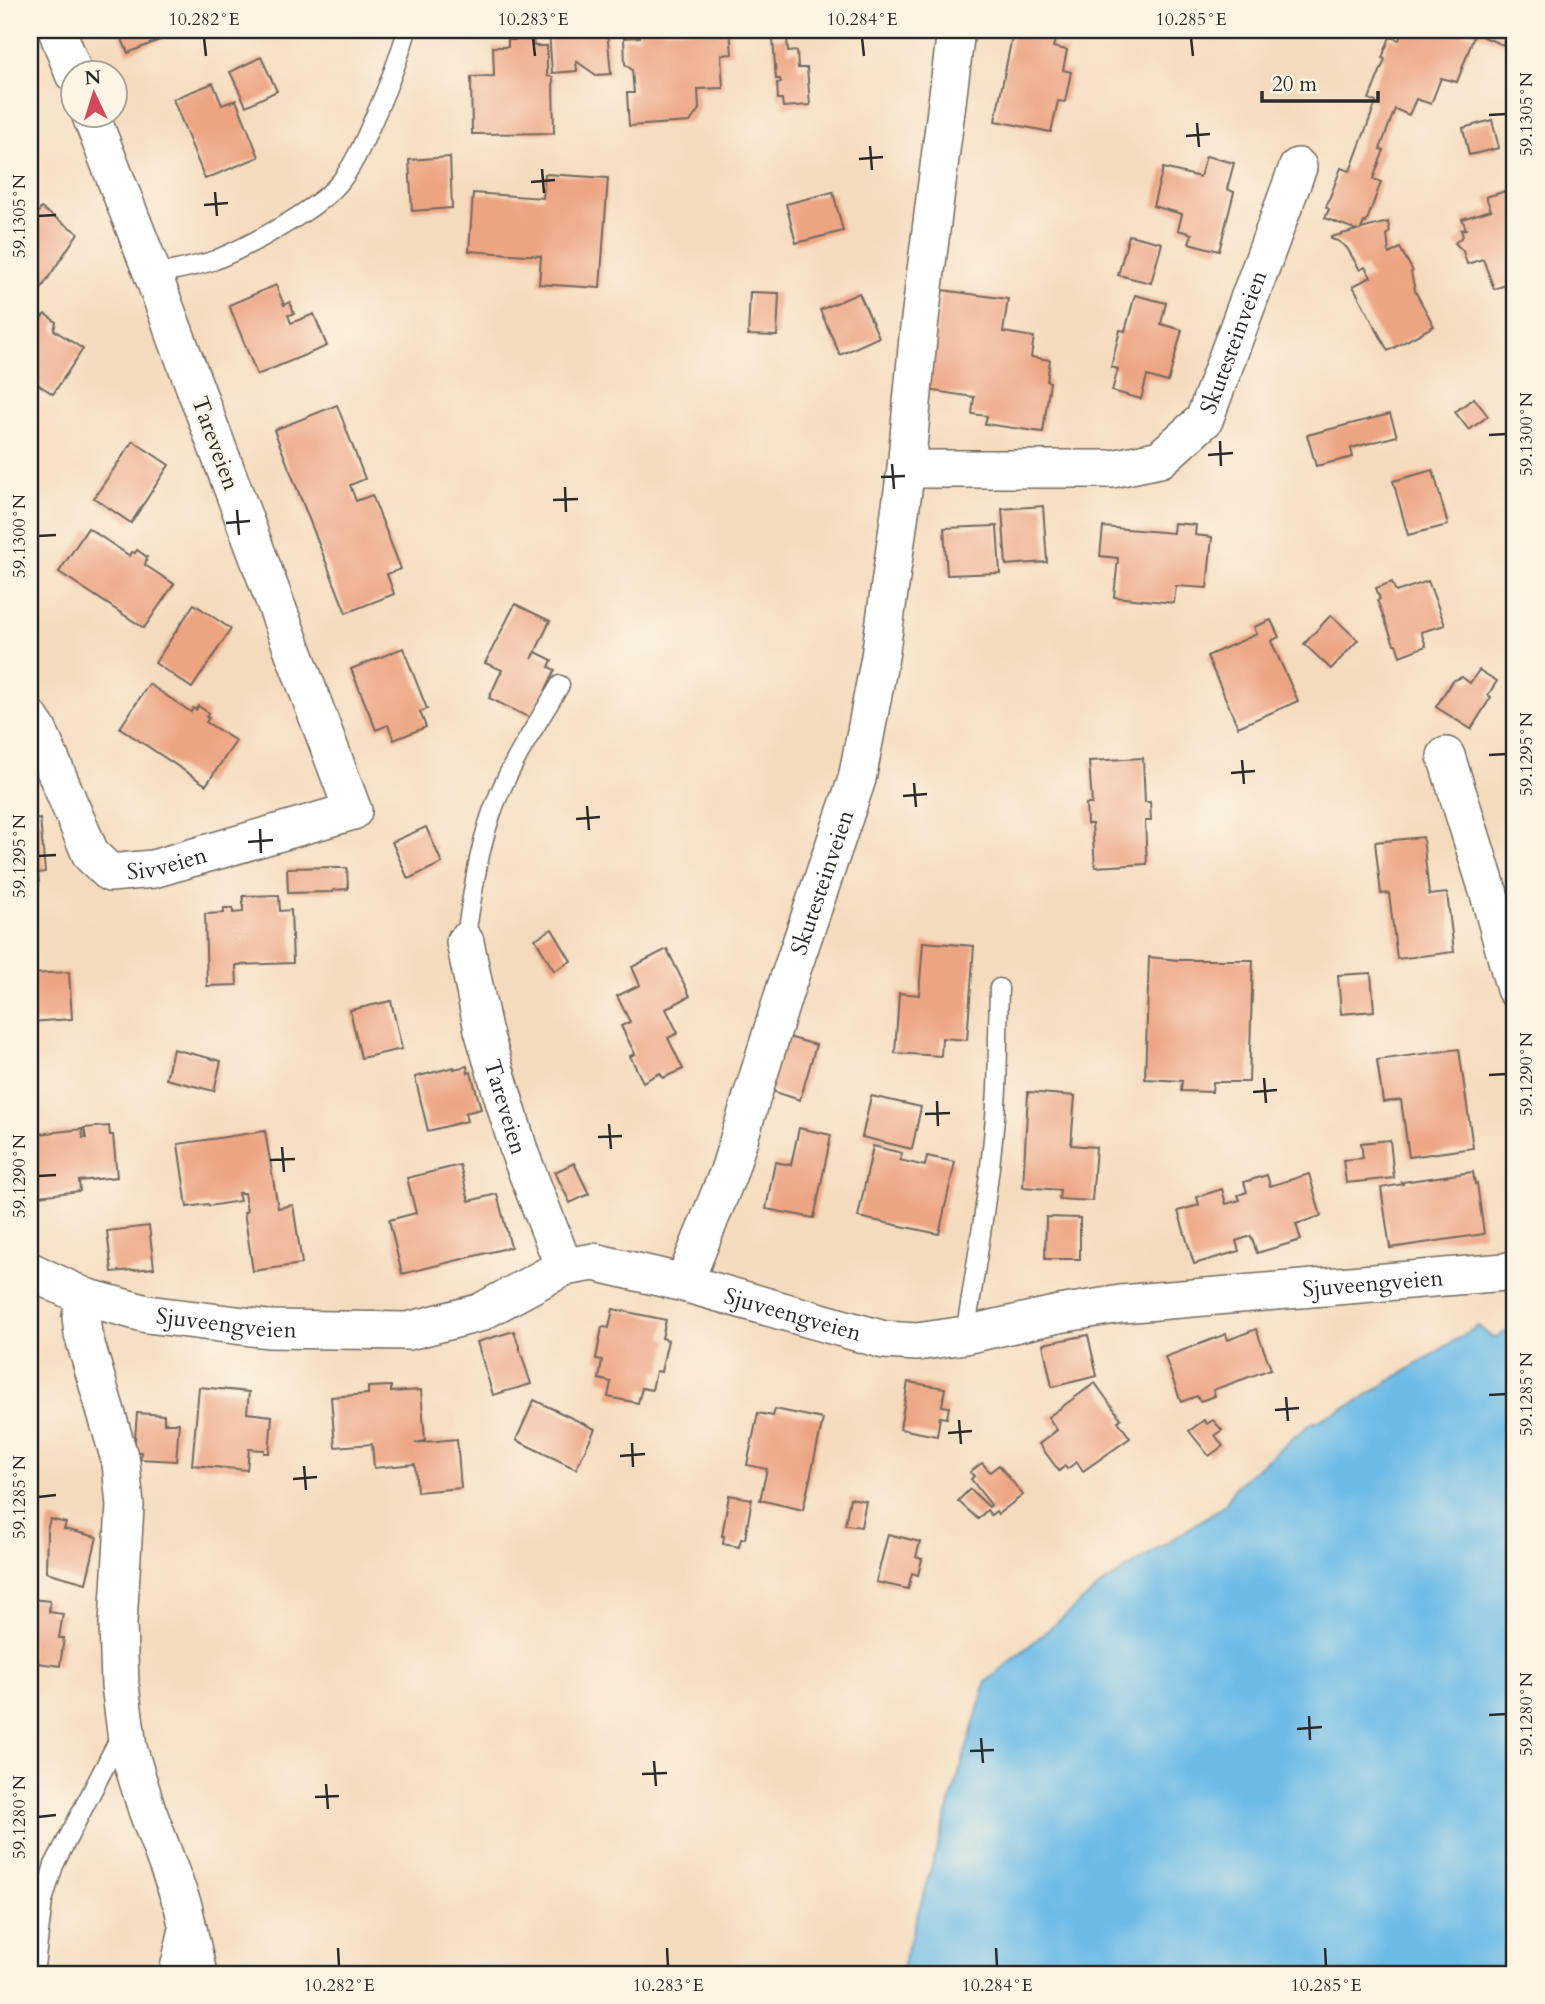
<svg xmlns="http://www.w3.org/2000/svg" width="1545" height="2004" font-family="Cardo,serif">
	<rect width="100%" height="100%" fill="#fcf5e5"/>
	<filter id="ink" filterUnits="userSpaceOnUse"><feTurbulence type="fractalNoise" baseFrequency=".0143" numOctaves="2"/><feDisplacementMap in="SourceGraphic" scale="14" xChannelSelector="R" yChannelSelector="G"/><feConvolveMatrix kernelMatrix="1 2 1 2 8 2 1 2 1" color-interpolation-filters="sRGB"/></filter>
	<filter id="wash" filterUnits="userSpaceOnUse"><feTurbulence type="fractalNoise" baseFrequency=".00686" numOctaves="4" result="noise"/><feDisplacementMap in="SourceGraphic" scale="28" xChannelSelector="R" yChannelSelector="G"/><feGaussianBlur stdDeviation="1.57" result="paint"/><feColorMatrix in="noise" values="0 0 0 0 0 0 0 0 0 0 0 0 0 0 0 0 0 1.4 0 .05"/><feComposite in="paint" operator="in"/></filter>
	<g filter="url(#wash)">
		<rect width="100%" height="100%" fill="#f5dbbe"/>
		<path fill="#6cbbe7" stroke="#4c7389" stroke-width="2" d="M 1478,1326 L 1494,1339 L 1515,1326 L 1515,1974 L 900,1974 L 986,1682 L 1099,1587 L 1225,1505 L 1236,1486 L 1310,1424 L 1351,1405 Z"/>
		<g id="blocks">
			<g fill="#eda483">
				<path d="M 118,30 L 184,30 L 128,53 Z"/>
				<path d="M 549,30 L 607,30 L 611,74 L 596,75 L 576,61 L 577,71 L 552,73 Z"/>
				<path d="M 639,30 L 730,30 L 732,54 L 721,55 L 723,88 L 698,89 L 699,109 L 690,122 L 629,126 L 627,93 L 634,93 L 632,70 L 625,64 L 624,38 L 640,37 Z"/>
				<path d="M 1403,30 L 1456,30 L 1474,36 L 1457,82 L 1441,78 L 1431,104 L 1416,99 L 1409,115 L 1395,109 L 1380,149 L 1384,150 L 1373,179 L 1381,182 L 1366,223 L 1364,222 L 1361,229 L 1388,222 L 1390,232 L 1387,234 L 1389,254 L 1400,248 L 1413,271 L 1411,272 L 1415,291 L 1434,326 L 1388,351 L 1353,286 L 1371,277 L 1365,267 L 1360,270 L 1347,248 L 1338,241 L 1331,239 L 1331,237 L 1357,230 L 1325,218 L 1329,209 L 1326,207 L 1341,168 L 1350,171 L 1376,102 L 1369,99 L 1385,59 L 1382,58 L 1390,37 L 1399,40 Z"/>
				<path d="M 1467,30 L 1509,30 L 1503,45 Z"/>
				<path d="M 1013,32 L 1055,40 L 1053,47 L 1067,50 L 1063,70 L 1071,72 L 1065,102 L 1058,101 L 1051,132 L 995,121 Z"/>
				<path d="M 787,38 L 788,52 L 797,51 L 798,68 L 807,68 L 810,105 L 783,107 L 782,99 L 778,99 L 777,83 L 781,83 L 780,79 L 776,79 L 773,39 Z"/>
				<path d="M 508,40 L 533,40 L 534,46 L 547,46 L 547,76 L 553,77 L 554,133 L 472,134 L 471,77 L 494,76 L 493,47 L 508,47 Z"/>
				<path d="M 261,57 L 277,91 L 246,106 L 230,72 Z"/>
				<path d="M 213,83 L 222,105 L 236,100 L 259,157 L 205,179 L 173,99 Z"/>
				<path d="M 1492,120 L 1499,148 L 1469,155 L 1463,128 Z"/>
				<path d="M 1206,156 L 1234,163 L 1227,189 L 1234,192 L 1219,251 L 1189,243 L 1192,234 L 1178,230 L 1182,214 L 1153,206 L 1163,168 L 1200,177 Z"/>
				<path d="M 450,157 L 452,208 L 412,211 L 409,160 Z"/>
				<path d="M 545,174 L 608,178 L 600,288 L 539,284 L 541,256 L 469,251 L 473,193 L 543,198 Z"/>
				<path d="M 1515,188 L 1515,282 L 1494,289 L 1483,259 L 1467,264 L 1463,251 L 1455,243 L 1463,236 L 1461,230 L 1466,229 L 1462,219 L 1491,210 L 1486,197 Z"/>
				<path d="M 833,192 L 843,231 L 796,243 L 786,204 Z"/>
				<path d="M 41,208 L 78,233 L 39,292 L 30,285 L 30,226 Z"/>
				<path d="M 1129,235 L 1162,243 L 1151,283 L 1118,275 Z"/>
				<path d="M 276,285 L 284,305 L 290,302 L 294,314 L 288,315 L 291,323 L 314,314 L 327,346 L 257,375 L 229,305 Z"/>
				<path d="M 942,290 L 1008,299 L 1003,332 L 1034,337 L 1031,357 L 1050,360 L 1047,381 L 1050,382 L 1043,432 L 985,424 L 987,416 L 972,414 L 974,397 L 927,390 Z"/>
				<path d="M 750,292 L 779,293 L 777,336 L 748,335 Z"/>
				<path d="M 859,293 L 879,337 L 840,355 L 820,310 Z"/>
				<path d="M 1135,295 L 1166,303 L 1161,324 L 1182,330 L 1168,382 L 1147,376 L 1141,399 L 1112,391 L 1118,369 L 1111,367 L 1120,330 L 1125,331 Z"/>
				<path d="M 30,314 L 39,320 L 45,314 L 56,322 L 54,330 L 83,349 L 53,394 L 30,379 Z"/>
				<path d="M 1474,398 L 1488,416 L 1469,430 L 1455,412 Z"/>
				<path d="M 337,405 L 365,479 L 350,485 L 356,501 L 372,495 L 401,569 L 387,574 L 394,594 L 346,613 L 274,430 Z"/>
				<path d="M 1390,414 L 1397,436 L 1351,448 L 1353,457 L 1316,466 L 1307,435 Z"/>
				<path d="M 133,441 L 169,465 L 131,523 L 94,498 Z"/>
				<path d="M 1433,470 L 1448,525 L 1408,535 L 1393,481 Z"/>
				<path d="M 1043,506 L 1047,562 L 1006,565 L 1002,509 Z"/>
				<path d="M 1174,523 L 1196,525 L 1195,535 L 1212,537 L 1207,588 L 1176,586 L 1174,603 L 1114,597 L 1118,558 L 1100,556 L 1103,527 L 1173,533 Z"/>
				<rect x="1510" y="524" width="5" height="28"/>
				<path d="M 997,526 L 1000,573 L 947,575 L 944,528 Z"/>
				<path d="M 88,528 L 130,556 L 132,552 L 135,553 L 137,550 L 147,557 L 145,565 L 174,584 L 144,628 L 59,572 Z"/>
				<path d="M 1428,581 L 1445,625 L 1421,632 L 1426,646 L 1400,656 L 1396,644 L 1394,644 L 1377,600 L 1380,599 L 1376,588 L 1392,582 L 1396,592 Z"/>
				<path d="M 194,604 L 231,629 L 192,688 L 155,663 Z"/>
				<path d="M 515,604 L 550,621 L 532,659 L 536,652 L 552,660 L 549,667 L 555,670 L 532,719 L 489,698 L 502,670 L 485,663 Z"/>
				<path d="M 1331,615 L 1358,640 L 1331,669 L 1304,644 Z"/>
				<path d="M 1271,620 L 1279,637 L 1271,641 L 1298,701 L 1238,727 L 1207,656 L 1257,634 L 1254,627 Z"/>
				<path d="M 403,648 L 427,709 L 420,712 L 426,727 L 394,740 L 388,725 L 376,730 L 351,669 Z"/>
				<path d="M 1479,670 L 1497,681 L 1488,695 L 1491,697 L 1471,729 L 1436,707 L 1452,681 L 1462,677 L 1470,683 Z"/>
				<path d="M 149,684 L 191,712 L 193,708 L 196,710 L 198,706 L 209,713 L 206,717 L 209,718 L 206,722 L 236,741 L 206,785 L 120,728 Z"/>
				<path d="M 1143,758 L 1145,802 L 1150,802 L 1151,821 L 1145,821 L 1147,864 L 1095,867 L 1092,824 L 1087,824 L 1086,804 L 1092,804 L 1089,761 Z"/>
				<path d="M 40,819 L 45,872 L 38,873 L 39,885 L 30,886 L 30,820 Z"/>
				<path d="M 426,827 L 442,863 L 408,879 L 392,842 Z"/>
				<path d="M 1423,837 L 1429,895 L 1447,893 L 1454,952 L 1397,959 L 1389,893 L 1381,894 L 1375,842 Z"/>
				<path d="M 333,867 L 333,868 L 347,868 L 348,889 L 333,890 L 333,892 L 288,893 L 287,868 Z"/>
				<path d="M 279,895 L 280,911 L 291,910 L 293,963 L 236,965 L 237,985 L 207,986 L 205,914 L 224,913 L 224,908 L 233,908 L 233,913 L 243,912 L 243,896 Z"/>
				<path d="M 552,929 L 571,961 L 554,971 L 535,939 Z"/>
				<path d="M 923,942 L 974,946 L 967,1040 L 942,1038 L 941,1056 L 895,1053 L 899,993 L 919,995 Z"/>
				<path d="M 667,949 L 690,996 L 666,1009 L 678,1033 L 668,1038 L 683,1069 L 663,1078 L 660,1073 L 643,1082 L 630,1056 L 635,1054 L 621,1026 L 630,1022 L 617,996 L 640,985 L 632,967 Z"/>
				<path d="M 1149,957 L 1178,960 L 1253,960 L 1249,1082 L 1213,1082 L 1212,1092 L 1181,1091 L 1182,1081 L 1145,1079 Z"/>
				<path d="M 69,972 L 72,1019 L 30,1022 L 30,974 Z"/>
				<path d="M 1371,973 L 1374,1011 L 1341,1014 L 1338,975 Z"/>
				<path d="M 391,1001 L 402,1049 L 361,1058 L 350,1010 Z"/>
				<path d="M 785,1036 L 816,1045 L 800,1100 L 769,1090 Z"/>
				<path d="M 173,1049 L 221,1061 L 214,1091 L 166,1079 Z"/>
				<path d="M 1459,1049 L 1473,1148 L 1409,1157 L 1401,1100 L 1383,1102 L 1377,1060 Z"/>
				<path d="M 467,1066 L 468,1073 L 471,1072 L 481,1109 L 465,1113 L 467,1121 L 428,1131 L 415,1077 L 454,1067 L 454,1069 Z"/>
				<path d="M 1028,1092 L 1075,1096 L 1071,1145 L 1096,1147 L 1092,1201 L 1059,1199 L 1060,1190 L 1023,1187 Z"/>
				<path d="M 871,1096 L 921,1107 L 912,1149 L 862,1137 Z"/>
				<path d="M 109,1126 L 110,1135 L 113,1135 L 117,1177 L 79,1181 L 80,1191 L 39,1196 L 38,1192 L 30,1193 L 30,1135 L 82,1129 L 83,1138 L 86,1138 L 84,1128 Z"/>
				<path d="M 799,1128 L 831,1135 L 814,1218 L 766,1209 L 775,1162 L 791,1165 Z"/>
				<path d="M 265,1131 L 278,1208 L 293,1205 L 302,1264 L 253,1271 L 244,1212 L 247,1212 L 244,1193 L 238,1193 L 240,1201 L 209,1206 L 208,1204 L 187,1207 L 178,1144 Z"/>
				<path d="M 1390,1140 L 1394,1178 L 1346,1183 L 1343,1160 L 1363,1158 L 1361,1143 Z"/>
				<path d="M 873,1146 L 902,1153 L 900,1160 L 925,1166 L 927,1156 L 955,1162 L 939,1234 L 858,1217 Z"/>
				<path d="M 574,1163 L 589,1194 L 570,1203 L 555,1172 Z"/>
				<path d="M 460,1165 L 469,1201 L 497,1194 L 511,1247 L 402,1274 L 389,1220 L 416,1213 L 407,1178 Z"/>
				<path d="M 1473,1172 L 1475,1184 L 1477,1183 L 1484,1234 L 1390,1248 L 1381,1188 L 1403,1184 L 1402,1182 Z"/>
				<path d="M 1309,1174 L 1321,1216 L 1296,1224 L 1301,1240 L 1257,1253 L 1251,1236 L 1236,1241 L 1239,1251 L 1194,1264 L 1178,1211 L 1199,1205 L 1197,1197 L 1222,1189 L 1226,1204 L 1240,1200 L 1238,1195 L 1247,1192 L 1244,1182 L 1267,1175 L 1270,1186 Z"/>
				<path d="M 1046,1217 L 1080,1218 L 1080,1259 L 1045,1259 Z"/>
				<path d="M 149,1226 L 154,1268 L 112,1272 L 107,1231 Z"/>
				<path d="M 613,1309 L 666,1320 L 662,1338 L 668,1340 L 661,1372 L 656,1371 L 652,1390 L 642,1388 L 638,1403 L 608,1397 L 611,1382 L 599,1379 L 602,1360 L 596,1359 L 602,1327 L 609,1328 Z"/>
				<path d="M 1256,1329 L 1271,1369 L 1213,1390 L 1215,1396 L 1200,1401 L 1197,1396 L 1181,1402 L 1165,1357 L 1226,1334 L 1228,1340 Z"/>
				<path d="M 514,1331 L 531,1384 L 493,1395 L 477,1342 Z"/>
				<path d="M 1088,1335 L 1097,1376 L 1052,1387 L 1043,1344 Z"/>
				<path d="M 908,1382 L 945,1388 L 942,1406 L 949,1407 L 947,1418 L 940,1417 L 937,1436 L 900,1429 Z"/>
				<path d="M 1095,1383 L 1121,1419 L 1118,1421 L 1130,1438 L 1083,1471 L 1077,1462 L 1067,1469 L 1065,1466 L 1059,1471 L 1039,1444 L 1057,1430 L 1048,1417 Z"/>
				<path d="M 391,1386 L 391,1392 L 421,1390 L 425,1441 L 415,1443 L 457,1439 L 461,1488 L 417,1492 L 415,1464 L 374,1468 L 372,1444 L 335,1447 L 331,1397 L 368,1394 L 368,1387 Z"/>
				<path d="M 199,1387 L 249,1392 L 247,1413 L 272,1416 L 269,1453 L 264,1453 L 264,1450 L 249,1449 L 247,1470 L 192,1465 Z"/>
				<path d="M 534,1400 L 595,1429 L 576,1469 L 516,1440 Z"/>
				<path d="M 775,1409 L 823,1419 L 803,1510 L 760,1500 L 767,1469 L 747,1465 L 758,1413 L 773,1416 Z"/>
				<path d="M 137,1413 L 164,1415 L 164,1423 L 179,1423 L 176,1461 L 140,1459 L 141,1452 L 134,1451 Z"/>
				<path d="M 1204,1420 L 1207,1424 L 1213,1420 L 1222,1430 L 1215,1435 L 1223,1446 L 1209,1456 L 1189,1431 Z"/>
				<path d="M 982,1463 L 990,1472 L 999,1465 L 1023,1495 L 998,1514 L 996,1511 L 991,1515 L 987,1510 L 978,1519 L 958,1501 L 970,1489 L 989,1507 L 991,1505 L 971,1479 L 974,1476 L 970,1472 Z"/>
				<path d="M 729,1495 L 752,1499 L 745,1539 L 741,1539 L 739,1547 L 723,1544 L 724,1536 L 722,1536 Z"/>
				<path d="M 850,1498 L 866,1501 L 861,1527 L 845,1525 Z"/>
				<path d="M 50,1519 L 66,1523 L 64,1529 L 97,1537 L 86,1583 L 46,1572 L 47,1530 Z"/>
				<path d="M 888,1534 L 920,1542 L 916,1557 L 922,1559 L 918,1575 L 912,1573 L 908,1589 L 876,1582 Z"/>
				<path d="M 30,1599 L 50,1601 L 49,1612 L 63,1614 L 59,1638 L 64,1638 L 60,1666 L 30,1662 Z"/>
				<path d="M 99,1969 L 100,1974 L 70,1974 L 70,1972 Z"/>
			</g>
		</g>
	</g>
	<g filter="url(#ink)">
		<use href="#blocks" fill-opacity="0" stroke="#72695e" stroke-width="2"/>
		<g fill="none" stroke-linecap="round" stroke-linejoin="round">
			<g stroke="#72695e" stroke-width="21">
				<g id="service">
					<path d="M 153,275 C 173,270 196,267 215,260 C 249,246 319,209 341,181 C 354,164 363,144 371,125 C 385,94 398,62 407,30"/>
					<path d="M 465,942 C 472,899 477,856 491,815 C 507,768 536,726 560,685"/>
					<path d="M 965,1335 C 978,1254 992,1172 997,1090 C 998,1056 998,1022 999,988"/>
					<path d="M 34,1974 L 43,1901 L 54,1865 L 122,1733"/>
					<path d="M 168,1974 L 179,1926"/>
				</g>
			</g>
			<g stroke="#72695e" stroke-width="40">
				<g id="minor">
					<path d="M 57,30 L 74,74"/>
					<path id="s1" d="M 906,469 L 1112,469 L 1160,459 L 1204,420 L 1298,167"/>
					<path id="s2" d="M 30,718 L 38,730 L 91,855 L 110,873 L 153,869 L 353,811 L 153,275 L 91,116"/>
					<path d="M 1446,756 L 1489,894 L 1515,989"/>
					<path id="s3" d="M 465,942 L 483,1030 L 520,1154 L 564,1267"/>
					<path id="s4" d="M 30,1271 L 85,1297 L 147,1314 L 268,1329 L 408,1331 L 479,1313 L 564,1267 L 594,1262 L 684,1283 L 884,1340 L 917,1342 L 965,1335 L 1059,1314 L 1121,1304 L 1505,1272 L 1515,1269"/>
					<path id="s5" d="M 684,1283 L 729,1171 L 785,990 L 857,779 L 880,657 L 906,469 L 919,327 L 956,30"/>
					<path d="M 85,1297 L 81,1317 L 83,1334 L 121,1463 L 125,1506 L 118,1623 L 120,1685 L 128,1748 L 147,1810 L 183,1906 L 198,1974"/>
				</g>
			</g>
			<use href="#service" stroke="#fff" stroke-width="18"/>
			<use href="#minor" stroke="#fff" stroke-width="37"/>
		</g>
	</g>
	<path fill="none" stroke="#2b2b2b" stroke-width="2.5" d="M 204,38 L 206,56M 533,38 L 535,56M 862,38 L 864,56M 1191,38 L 1193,56M 1489,115 L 1506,114M 1197,123 L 1199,147M 1186,136 L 1210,134M 870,146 L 872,170M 859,159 L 883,157M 542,169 L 544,193M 531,182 L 555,180M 215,192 L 217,216M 204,205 L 228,203M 38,216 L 56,215M 1489,435 L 1506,434M 1220,441 L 1221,466M 1208,455 L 1233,453M 892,464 L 894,489M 881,477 L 905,476M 565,487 L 566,512M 553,500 L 578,499M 237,510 L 239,535M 226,523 L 250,521M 38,536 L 56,535M 1489,755 L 1506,754M 1242,760 L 1244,784M 1231,773 L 1255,771M 914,783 L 916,807M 903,796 L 927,794M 587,806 L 589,830M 576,819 L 600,817M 260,829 L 261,853M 248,842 L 273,840M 38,856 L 56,855M 1489,1075 L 1506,1074M 1264,1078 L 1266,1103M 1253,1092 L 1277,1090M 937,1101 L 938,1126M 925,1114 L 950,1113M 609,1124 L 611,1149M 598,1137 L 622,1136M 282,1147 L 284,1172M 270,1160 L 295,1159M 38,1176 L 56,1175M 1489,1395 L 1506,1394M 1286,1397 L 1288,1421M 1275,1410 L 1299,1408M 959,1420 L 961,1444M 948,1433 L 972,1431M 632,1443 L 633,1467M 620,1456 L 645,1454M 304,1466 L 306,1490M 293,1479 L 317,1477M 38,1497 L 56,1495M 1489,1715 L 1506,1714M 1309,1716 L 1310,1740M 1297,1729 L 1322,1727M 981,1738 L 983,1763M 970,1751 L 994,1750M 654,1761 L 656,1786M 642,1774 L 667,1773M 326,1784 L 328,1809M 315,1797 L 339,1796M 38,1817 L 56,1815M 338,1948 L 339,1966M 667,1948 L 668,1966M 996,1948 L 997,1966M 1325,1948 L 1326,1966"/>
	<g text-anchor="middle" stroke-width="5" stroke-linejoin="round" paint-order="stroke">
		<g font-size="23" fill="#2b2b2b" stroke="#fcf5e5">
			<text dy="8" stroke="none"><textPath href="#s1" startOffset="397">Skutesteinveien</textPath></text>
			<text transform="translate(216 443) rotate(70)" y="8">Tareveien</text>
			<text dy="8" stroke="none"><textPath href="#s2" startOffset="234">Sivveien</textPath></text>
			<text dy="8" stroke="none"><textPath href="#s5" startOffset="424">Skutesteinveien</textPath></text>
			<text dy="8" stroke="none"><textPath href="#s3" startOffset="170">Tareveien</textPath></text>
			<text dy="8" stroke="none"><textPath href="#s4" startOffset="1381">Sjuveengveien</textPath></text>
			<text dy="8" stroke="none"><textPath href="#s4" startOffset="793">Sjuveengveien</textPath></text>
			<text dy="8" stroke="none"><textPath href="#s4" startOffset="205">Sjuveengveien</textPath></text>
		</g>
	</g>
	<rect width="1545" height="2004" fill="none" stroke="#fcf5e5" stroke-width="77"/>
	<g transform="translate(94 94) rotate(356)"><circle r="33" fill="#fcf5e5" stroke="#a8a49b" stroke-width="2"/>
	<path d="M0-5L12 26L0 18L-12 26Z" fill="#d1495b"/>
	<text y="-10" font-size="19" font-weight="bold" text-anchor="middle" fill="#2b2b2b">N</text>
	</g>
	<path d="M1262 91v10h116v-10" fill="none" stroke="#2b2b2b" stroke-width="3.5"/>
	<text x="1272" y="91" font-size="21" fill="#2b2b2b" stroke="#fcf5e5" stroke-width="5" paint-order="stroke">20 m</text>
	<rect x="38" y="38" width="1468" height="1928" fill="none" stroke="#2b2b2b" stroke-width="2.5"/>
	<g font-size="18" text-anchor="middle" fill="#2b2b2b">
		<text x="204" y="25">10.282°E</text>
		<text x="533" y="25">10.283°E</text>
		<text x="862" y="25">10.284°E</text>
		<text x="1191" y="25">10.285°E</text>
		<text transform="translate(1526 114) rotate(-90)" y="6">59.1305°N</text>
		<text transform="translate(19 216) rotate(-90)" y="6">59.1305°N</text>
		<text transform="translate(1526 434) rotate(-90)" y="6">59.1300°N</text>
		<text transform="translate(19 536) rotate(-90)" y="6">59.1300°N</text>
		<text transform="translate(1526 754) rotate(-90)" y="6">59.1295°N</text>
		<text transform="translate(19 856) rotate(-90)" y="6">59.1295°N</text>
		<text transform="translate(1526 1074) rotate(-90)" y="6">59.1290°N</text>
		<text transform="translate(19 1176) rotate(-90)" y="6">59.1290°N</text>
		<text transform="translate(1526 1394) rotate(-90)" y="6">59.1285°N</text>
		<text transform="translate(19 1497) rotate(-90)" y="6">59.1285°N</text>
		<text transform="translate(1526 1714) rotate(-90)" y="6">59.1280°N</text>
		<text transform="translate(19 1817) rotate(-90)" y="6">59.1280°N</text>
		<text x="339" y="1991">10.282°E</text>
		<text x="668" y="1991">10.283°E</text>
		<text x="997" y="1991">10.284°E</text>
		<text x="1326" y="1991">10.285°E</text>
	</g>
</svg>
